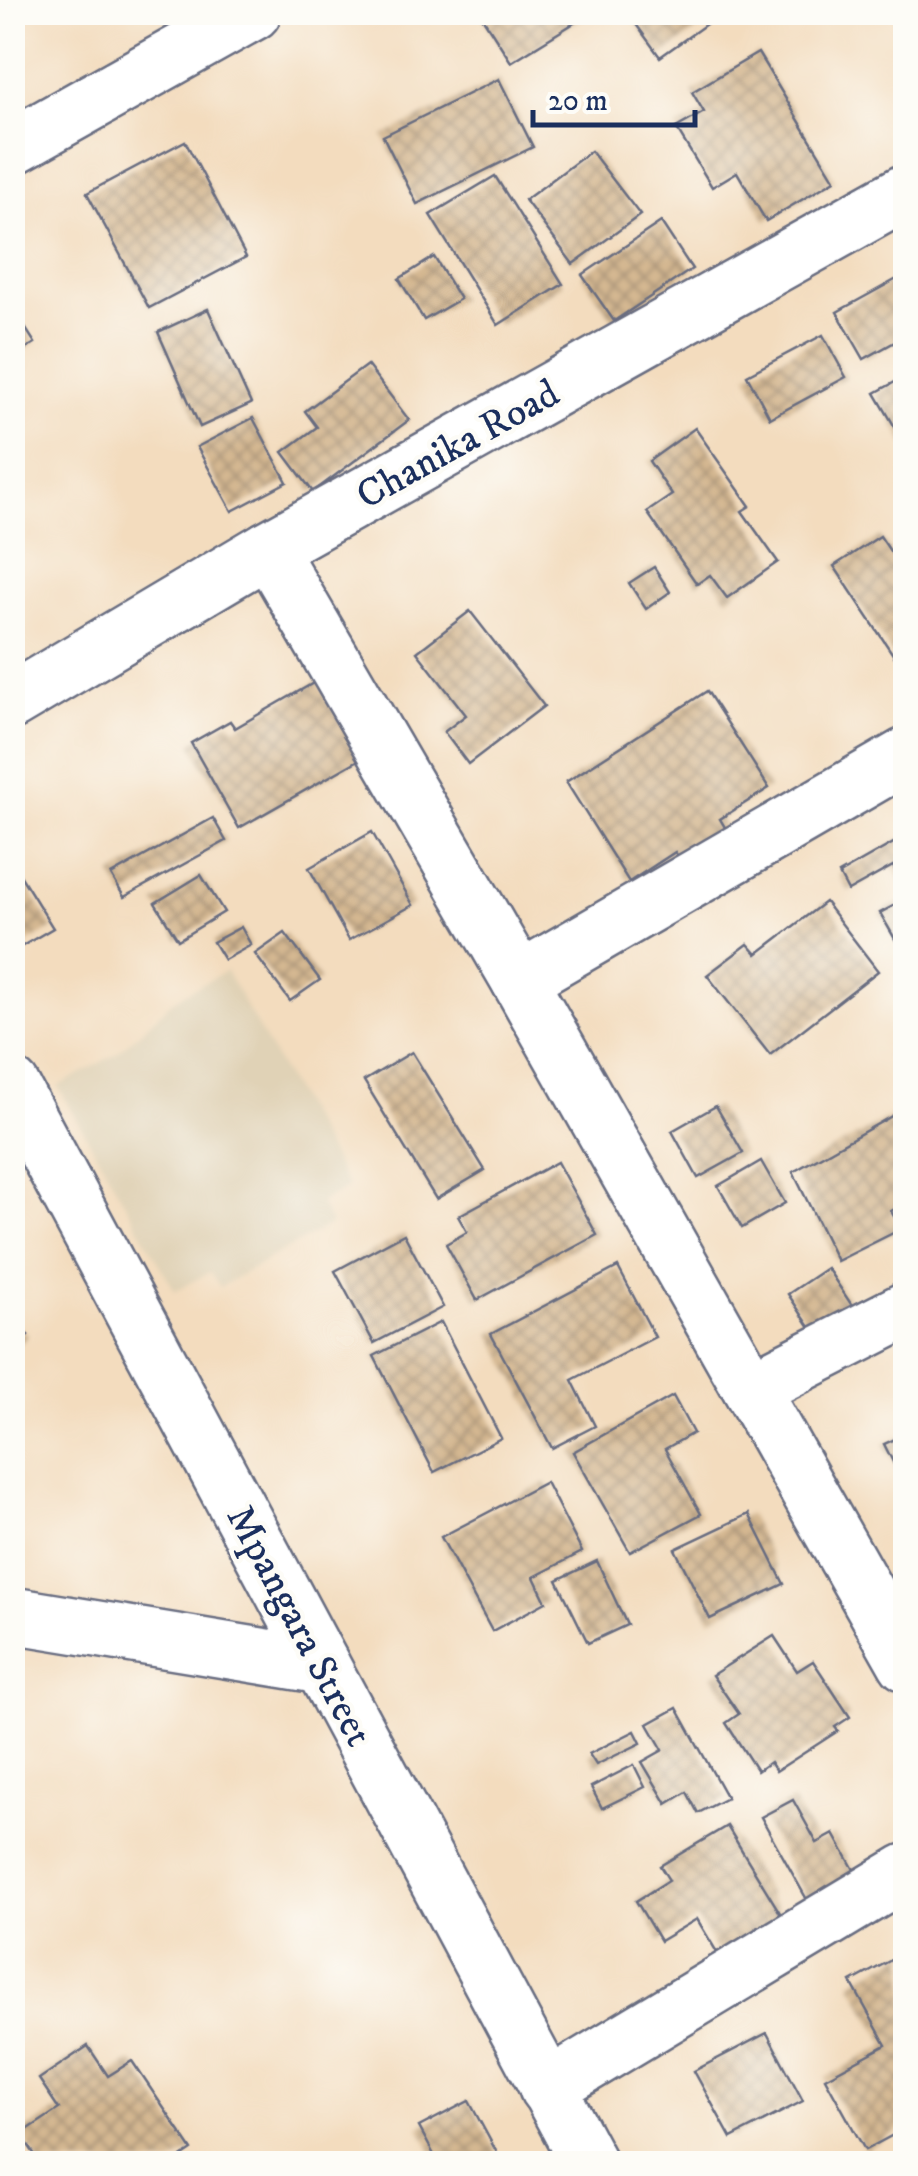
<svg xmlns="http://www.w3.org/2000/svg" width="918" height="2176" font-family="'IM FELL DW Pica',serif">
	<defs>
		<pattern id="building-cross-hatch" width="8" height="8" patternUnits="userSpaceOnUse" patternTransform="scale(2.5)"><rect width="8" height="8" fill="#d4b791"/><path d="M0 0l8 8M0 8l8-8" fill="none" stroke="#ab957a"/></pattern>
	</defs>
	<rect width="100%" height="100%" fill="#fdfcf7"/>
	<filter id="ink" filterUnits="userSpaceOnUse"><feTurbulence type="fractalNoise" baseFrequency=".01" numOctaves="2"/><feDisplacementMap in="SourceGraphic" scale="20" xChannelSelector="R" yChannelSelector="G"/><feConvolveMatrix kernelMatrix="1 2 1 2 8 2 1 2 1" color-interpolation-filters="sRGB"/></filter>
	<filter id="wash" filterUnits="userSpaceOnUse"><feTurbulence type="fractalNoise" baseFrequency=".0048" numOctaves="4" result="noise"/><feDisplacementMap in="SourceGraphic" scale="40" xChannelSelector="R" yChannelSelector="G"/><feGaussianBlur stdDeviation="2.25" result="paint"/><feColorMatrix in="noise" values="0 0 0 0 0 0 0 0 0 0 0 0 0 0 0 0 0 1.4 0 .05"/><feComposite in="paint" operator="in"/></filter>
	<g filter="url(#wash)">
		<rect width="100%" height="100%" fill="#f3dcbe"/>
		<path fill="#e0d2b6" d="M 226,971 L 348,1187 L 320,1203 L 331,1224 L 220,1287 L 210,1272 L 175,1291 L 58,1086 L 116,1054 L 175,999 Z"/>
		<g id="blocks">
			<g fill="url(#building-cross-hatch)">
				<path d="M 479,12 L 592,12 L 511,62 Z"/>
				<path d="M 627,12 L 723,12 L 660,57 Z"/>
				<path d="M 758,53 L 835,180 L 766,221 L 737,172 L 712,187 L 676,128 L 704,112 L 692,92 Z"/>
				<path d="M 499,79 L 533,147 L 417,204 L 383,136 Z"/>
				<path d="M 185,141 L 246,257 L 149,308 L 87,193 Z"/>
				<path d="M 591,151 L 640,215 L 573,264 L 525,200 Z"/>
				<path d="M 495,176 L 563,284 L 498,325 L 430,215 Z"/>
				<path d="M 661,222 L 692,269 L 614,321 L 582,275 Z"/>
				<path d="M 434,257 L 460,299 L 424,320 L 399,279 Z"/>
				<path d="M 906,274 L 906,344 L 902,338 L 864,359 L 837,312 Z"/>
				<path d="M 12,307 L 35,343 L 12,357 Z"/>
				<path d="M 208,309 L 251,404 L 200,427 L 158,332 Z"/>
				<path d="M 823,335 L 846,377 L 770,418 L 747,375 Z"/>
				<path d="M 367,365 L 409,420 L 313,492 L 283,452 L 317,427 L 305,411 Z"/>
				<path d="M 906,376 L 906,446 L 875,393 Z"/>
				<path d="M 253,418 L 287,482 L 232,511 L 197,447 Z"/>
				<path d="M 695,428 L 750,506 L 742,511 L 778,562 L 727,598 L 710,575 L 697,584 L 647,512 L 672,495 L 649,461 Z"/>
				<path d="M 880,536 L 906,575 L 906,657 L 898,662 L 834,566 Z"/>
				<path d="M 654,567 L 670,592 L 646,609 L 629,583 Z"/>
				<path d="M 470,611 L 544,706 L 468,764 L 444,732 L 466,715 L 417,652 Z"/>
				<path d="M 317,681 L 362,758 L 239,828 L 191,743 L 230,721 L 235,728 Z"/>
				<path d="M 707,691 L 769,788 L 720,819 L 729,834 L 683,864 L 675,852 L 629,882 L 566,782 Z"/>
				<path d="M 213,818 L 226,841 L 124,897 L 111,875 Z"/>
				<path d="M 372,832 L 413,905 L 349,940 L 309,868 Z"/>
				<path d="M 906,836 L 906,882 L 903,884 L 893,866 L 848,891 L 839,874 Z"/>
				<path d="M 12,862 L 53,928 L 12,952 Z"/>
				<path d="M 201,875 L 224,912 L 178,940 L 155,903 Z"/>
				<path d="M 906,899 L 906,958 L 880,913 Z"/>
				<path d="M 825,902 L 878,971 L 770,1055 L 707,975 L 748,944 L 757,954 Z"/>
				<path d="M 241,927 L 251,945 L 224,960 L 213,942 Z"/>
				<path d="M 285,933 L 320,980 L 290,1001 L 255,954 Z"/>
				<path d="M 412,1052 L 485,1170 L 436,1199 L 364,1081 Z"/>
				<path d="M 716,1106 L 743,1153 L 698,1178 L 672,1131 Z"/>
				<path d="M 906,1108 L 906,1203 L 891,1211 L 901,1229 L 837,1261 L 793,1172 Z"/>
				<path d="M 761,1161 L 785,1203 L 742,1228 L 718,1186 Z"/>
				<path d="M 557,1162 L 597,1235 L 477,1300 L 446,1244 L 467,1232 L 458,1216 Z"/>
				<path d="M 404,1234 L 443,1307 L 374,1343 L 335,1271 Z"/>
				<path d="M 618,1267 L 655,1337 L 572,1380 L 595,1426 L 552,1448 L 491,1334 Z"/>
				<path d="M 827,1268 L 853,1307 L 814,1333 L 788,1294 Z"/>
				<path d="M 12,1321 L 28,1335 L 12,1351 Z"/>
				<path d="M 441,1322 L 501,1438 L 434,1472 L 374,1356 Z"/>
				<path d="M 673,1396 L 693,1433 L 665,1449 L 701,1514 L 630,1552 L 573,1452 Z"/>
				<path d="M 906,1434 L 906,1488 L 884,1444 Z"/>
				<path d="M 546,1482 L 582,1552 L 534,1577 L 546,1602 L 492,1631 L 441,1537 Z"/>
				<path d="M 749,1514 L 784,1584 L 710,1619 L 675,1549 Z"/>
				<path d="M 597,1561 L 627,1625 L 588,1643 L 557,1580 Z"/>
				<path d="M 774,1636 L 797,1671 L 813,1661 L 850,1717 L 835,1727 L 838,1731 L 776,1771 L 770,1762 L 757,1771 L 726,1723 L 739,1714 L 712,1675 Z"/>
				<path d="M 677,1708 L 727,1798 L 698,1813 L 687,1792 L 667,1804 L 642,1762 L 663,1750 L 648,1724 Z"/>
				<path d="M 635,1731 L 641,1743 L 596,1765 L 589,1754 Z"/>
				<path d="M 634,1765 L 645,1787 L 602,1808 L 591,1787 Z"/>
				<path d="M 793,1800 L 817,1843 L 834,1834 L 858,1877 L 815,1914 L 761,1817 Z"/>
				<path d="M 727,1826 L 785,1921 L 721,1959 L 697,1919 L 660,1941 L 636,1901 L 669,1880 L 660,1866 Z"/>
				<path d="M 906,1952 L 906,2128 L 865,2150 L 825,2078 L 886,2045 L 851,1982 Z"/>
				<path d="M 767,2033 L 803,2101 L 731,2138 L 694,2071 Z"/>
				<path d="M 88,2046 L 108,2076 L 132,2061 L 192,2150 L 171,2164 L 41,2164 L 21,2134 L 59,2109 L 39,2079 Z"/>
				<path d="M 469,2101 L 503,2164 L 469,2164 L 467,2160 L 459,2164 L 439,2164 L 419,2127 Z"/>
			</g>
		</g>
	</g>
	<g filter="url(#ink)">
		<use href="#blocks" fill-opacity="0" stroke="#676c80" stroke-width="2.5"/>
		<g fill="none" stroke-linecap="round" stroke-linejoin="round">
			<g stroke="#676c80" stroke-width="60">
				<g id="minor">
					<path d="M 12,147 L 253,12"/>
					<path d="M 268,549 L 519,980 L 906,1663"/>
					<path d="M 12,701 L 268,549 L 906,192"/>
					<path d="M 519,980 L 906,756"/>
					<path d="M 12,1087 L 589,2164"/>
					<path d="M 751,1389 L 906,1310"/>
					<path d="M 12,1615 L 322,1666"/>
					<path d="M 547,2088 L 906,1872"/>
				</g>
			</g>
			<use href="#minor" stroke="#fff" stroke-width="55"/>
		</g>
	</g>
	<g text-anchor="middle" stroke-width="9" stroke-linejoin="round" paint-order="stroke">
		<g font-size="40" fill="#1b2f5e" stroke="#fdfcf7">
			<text transform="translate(457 443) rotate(-29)" y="14">Chanika Road</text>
			<text transform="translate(301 1625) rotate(62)" y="14">Mpangara Street</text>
		</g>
	</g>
	<rect width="918" height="2176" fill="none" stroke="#fdfcf7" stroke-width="50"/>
	<path d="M533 110v15h162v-15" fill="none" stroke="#1b2f5e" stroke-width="5"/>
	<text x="548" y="110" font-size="30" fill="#1b2f5e" stroke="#fdfcf7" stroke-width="8" paint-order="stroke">20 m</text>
</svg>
